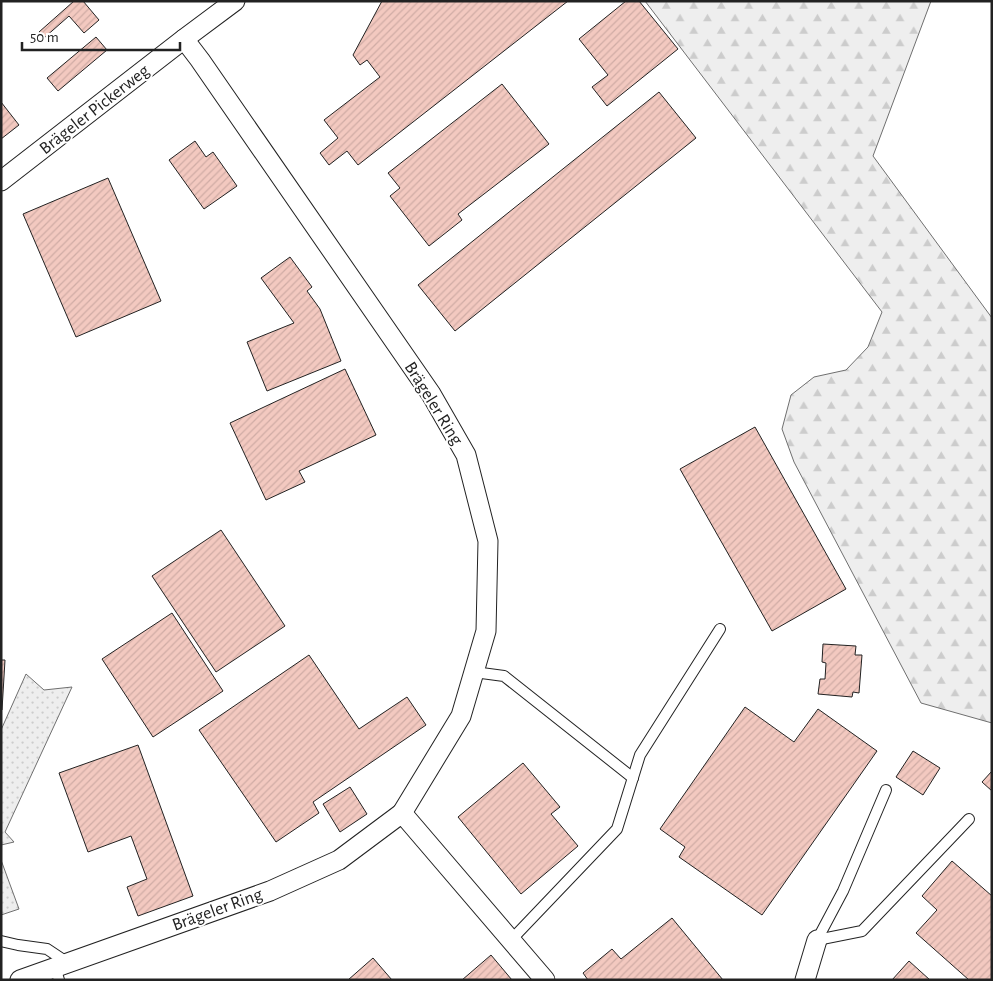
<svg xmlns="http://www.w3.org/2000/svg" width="993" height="981" font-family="'Alegreya Sans',sans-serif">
	<defs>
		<pattern id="grass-dots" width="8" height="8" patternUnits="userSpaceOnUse" patternTransform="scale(1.25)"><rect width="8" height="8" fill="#eee"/><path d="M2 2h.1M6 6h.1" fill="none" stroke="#ccc" stroke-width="1.8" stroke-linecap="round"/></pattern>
		<pattern id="forest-firs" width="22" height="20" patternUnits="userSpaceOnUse" patternTransform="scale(1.25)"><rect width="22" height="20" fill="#eee"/><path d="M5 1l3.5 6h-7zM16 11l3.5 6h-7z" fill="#ccc"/></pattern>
		<pattern id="building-hatch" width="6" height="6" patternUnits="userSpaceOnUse" patternTransform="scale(1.25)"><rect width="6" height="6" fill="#f3c9c0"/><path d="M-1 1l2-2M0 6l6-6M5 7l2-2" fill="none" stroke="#d0aca5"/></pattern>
	</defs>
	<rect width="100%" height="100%" fill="#fff"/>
	<g fill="url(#grass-dots)" stroke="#6f6f6f">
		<path d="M 26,674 L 44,690 L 72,687 L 5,832 L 14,842 L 1,845 L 1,730 Z"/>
		<path d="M 1,860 L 19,909 L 1,915 Z"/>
	</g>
	<path fill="url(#forest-firs)" stroke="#6f6f6f" d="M 645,1 L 931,1 L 873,156 L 992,318 L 992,723 L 921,703 L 794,462 L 782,429 L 791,395 L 814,377 L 846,370 L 868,347 L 882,312 Z"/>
	<g fill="url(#building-hatch)" stroke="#222">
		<path d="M 74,1 L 83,1 L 99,20 L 84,33 L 69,16 L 44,38 L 39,32 Z"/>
		<path d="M 382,1 L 568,1 L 358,165 L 347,151 L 329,165 L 320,153 L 338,138 L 324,120 L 380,77 L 367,60 L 360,65 L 353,55 Z"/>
		<path d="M 626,1 L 639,1 L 678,49 L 607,106 L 592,87 L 608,75 L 579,39 Z"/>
		<path d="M 96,37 L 107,50 L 58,91 L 47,78 Z"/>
		<path d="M 502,84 L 549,144 L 458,214 L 462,220 L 429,246 L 390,196 L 400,188 L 388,173 Z"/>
		<path d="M 659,92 L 696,138 L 455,331 L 418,285 Z"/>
		<path d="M 1,102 L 19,125 L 1,139 Z"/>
		<path d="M 195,141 L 206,157 L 213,152 L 237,186 L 204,209 L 169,160 Z"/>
		<path d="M 108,178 L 161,301 L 76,337 L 23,214 Z"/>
		<path d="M 290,257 L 312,287 L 307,291 L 320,309 L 341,361 L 267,391 L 247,342 L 294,323 L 261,278 Z"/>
		<path d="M 345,369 L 376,435 L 299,471 L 305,482 L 266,500 L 230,423 Z"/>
		<path d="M 755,427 L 846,589 L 772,631 L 680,469 Z"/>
		<path d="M 221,530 L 285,626 L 216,672 L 152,576 Z"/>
		<path d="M 172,613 L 223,691 L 153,737 L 102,659 Z"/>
		<path d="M 823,644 L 856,646 L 855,655 L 862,655 L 859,693 L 853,692 L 852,697 L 818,694 L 820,679 L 825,679 L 826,663 L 822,662 Z"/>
		<path d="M 309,655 L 359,729 L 407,697 L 426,725 L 313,802 L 319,813 L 276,842 L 199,730 Z"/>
		<path d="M 1,660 L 5,660 L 2,710 L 1,710 Z"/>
		<path d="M 745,707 L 794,742 L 818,709 L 877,751 L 762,915 L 679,857 L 685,847 L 660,829 Z"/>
		<path d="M 138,745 L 193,896 L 138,916 L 127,887 L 147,879 L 131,836 L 88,852 L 59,773 Z"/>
		<path d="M 913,751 L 940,768 L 923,795 L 896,777 Z"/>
		<path d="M 523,763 L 560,807 L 551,814 L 578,846 L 521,894 L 458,817 Z"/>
		<path d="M 992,771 L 992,791 L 982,782 Z"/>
		<path d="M 350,787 L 367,814 L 340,832 L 323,804 Z"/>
		<path d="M 952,861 L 992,896 L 992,980 L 969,980 L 916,933 L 937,910 L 922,896 Z"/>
		<path d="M 672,918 L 723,980 L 588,980 L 583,973 L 612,949 L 621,959 Z"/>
		<path d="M 491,955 L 512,980 L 462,980 Z"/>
		<path d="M 373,958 L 392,980 L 348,980 Z"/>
		<path d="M 909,961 L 930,980 L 892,980 Z"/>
	</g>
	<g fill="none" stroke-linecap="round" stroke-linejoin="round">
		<g stroke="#222" stroke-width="12">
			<g id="lane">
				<path d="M 474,672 L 504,676 L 633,778"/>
				<path d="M 511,940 L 617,829 L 640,755 L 720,629"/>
				<path d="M 817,940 L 862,931 L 969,819"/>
				<path d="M 817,940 L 843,891 L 886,790"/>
				<path d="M 1,941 L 18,945 L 47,949 L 68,963"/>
				<path d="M 55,967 L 59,980"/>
			</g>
		</g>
		<g stroke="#222" stroke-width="21">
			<g id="street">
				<path d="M 184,39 L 200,60 L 431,394 L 466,455 L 488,541 L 486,631 L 461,716 L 402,813"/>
				<path d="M 1,181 L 184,39 L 235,1"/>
				<path d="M 20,980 L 270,891 L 339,860 L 402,813 L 545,980"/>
				<path d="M 805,980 L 817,940"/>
			</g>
		</g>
		<use href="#lane" stroke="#fff" stroke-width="10"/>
		<use href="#street" stroke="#fff" stroke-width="19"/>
	</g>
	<g text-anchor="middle" stroke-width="4" stroke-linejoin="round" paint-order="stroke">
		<g font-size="18" fill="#222" stroke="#fff">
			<text transform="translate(94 109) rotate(-38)" y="6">Brägeler Pickerweg</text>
			<text transform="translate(434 403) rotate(58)" y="6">Brägeler Ring</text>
			<text transform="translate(217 909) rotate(-20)" y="6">Brägeler Ring</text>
		</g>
	</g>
	<rect width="993" height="981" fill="none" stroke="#222222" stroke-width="5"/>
	<path d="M22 42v8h158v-8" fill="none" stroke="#222222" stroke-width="2.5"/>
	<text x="30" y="42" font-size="15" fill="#222222" stroke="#ffffff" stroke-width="4" paint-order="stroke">50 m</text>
</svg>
